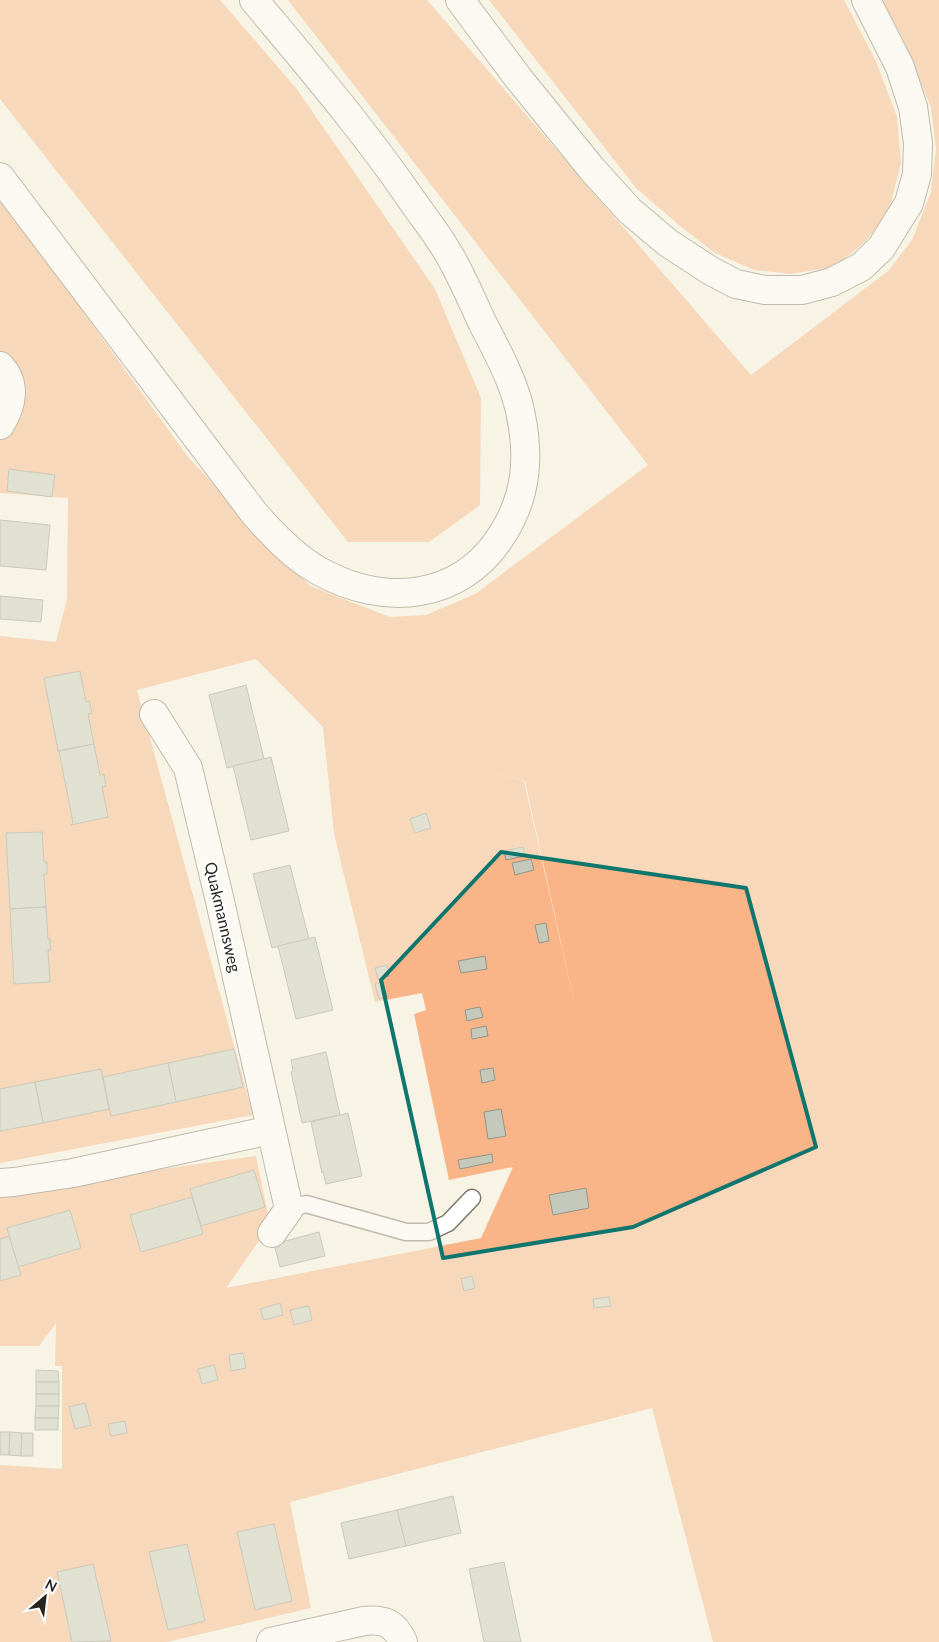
<svg xmlns="http://www.w3.org/2000/svg" width="939" height="1642" font-family="Lato,sans-serif">
	<rect width="100%" height="100%" fill="#f7f4e6"/>
	<g fill="#f9b588" fill-rule="evenodd">
		<path d="M 0,0 L 220,0 L 296,88 L 435,289 L 481,398 L 480,505 L 429,542 L 348,542 L 0,99 Z"/>
		<path d="M 288,0 L 427,0 L 751,375 L 888,271 L 912,240 L 931,192 L 936,148 L 931,107 L 903,39 L 882,0 L 939,0 L 939,1642 L 713,1642 L 652,1408 L 290,1502 L 311,1608 L 167,1642 L 0,1642 L 0,1465 L 62,1469 L 62,1366 L 55,1366 L 56,1323 L 39,1346 L 0,1346 L 0,1191 L 256,1156 L 270,1225 L 226,1288 L 481,1238 L 513,1167 L 449,1180 L 414,1014 L 426,1010 L 422,993 L 375,1002 L 334,834 L 323,727 L 256,659 L 137,690 L 253,1115 L 0,1163 L 0,636 L 56,642 L 67,599 L 68,498 L 0,493 L 0,197 L 188,457 L 310,586 L 390,617 L 426,615 L 475,594 L 648,465 ZM 446,760 L 525,781 L 577,1015 L 524,781 Z"/>
		<path d="M 489,0 L 844,0 L 876,61 L 897,117 L 901,163 L 888,214 L 864,243 L 834,267 L 791,274 L 754,270 L 715,253 L 680,226 L 636,188 Z"/>
	</g>
	<g fill="#c5c9bb" stroke="#929688">
		<path d="M 9,469 L 55,475 L 52,497 L 7,491 Z"/>
		<path d="M 0,520 L 50,525 L 46,570 L 0,566 Z"/>
		<path d="M 0,596 L 43,600 L 41,622 L 0,619 Z"/>
		<path d="M 80,671 L 86,702 L 89,701 L 92,713 L 88,714 L 94,744 L 57,751 L 58,750 L 44,678 Z"/>
		<path d="M 246,685 L 264,759 L 227,768 L 209,695 Z"/>
		<path d="M 94,744 L 100,775 L 104,774 L 106,786 L 102,787 L 108,817 L 71,825 L 73,823 L 59,751 Z"/>
		<path d="M 271,757 L 289,831 L 251,840 L 233,766 Z"/>
		<path d="M 426,813 L 431,828 L 415,833 L 410,819 Z"/>
		<path d="M 42,832 L 44,862 L 47,862 L 47,874 L 44,874 L 46,907 L 10,909 L 6,833 Z"/>
		<path d="M 523,847 L 525,856 L 506,860 L 504,851 Z"/>
		<path d="M 531,859 L 534,870 L 515,875 L 512,863 Z"/>
		<path d="M 290,865 L 309,939 L 272,948 L 253,874 Z"/>
		<path d="M 46,907 L 48,939 L 50,939 L 50,944 L 51,950 L 48,950 L 50,982 L 14,984 L 10,909 Z"/>
		<path d="M 546,923 L 549,941 L 539,943 L 535,925 Z"/>
		<path d="M 315,937 L 333,1010 L 296,1019 L 278,946 Z"/>
		<path d="M 485,956 L 487,969 L 461,973 L 458,961 Z"/>
		<path d="M 387,965 L 389,976 L 378,979 L 375,968 Z"/>
		<path d="M 383,982 L 387,997 L 379,999 L 375,984 Z"/>
		<path d="M 480,1007 L 483,1017 L 467,1021 L 465,1010 Z"/>
		<path d="M 486,1026 L 488,1036 L 472,1039 L 471,1029 Z"/>
		<path d="M 234,1049 L 243,1087 L 176,1102 L 168,1063 Z"/>
		<path d="M 326,1052 L 340,1115 L 302,1123 L 291,1072 L 293,1071 L 291,1060 Z"/>
		<path d="M 168,1063 L 176,1102 L 111,1116 L 103,1077 Z"/>
		<path d="M 493,1068 L 495,1080 L 482,1083 L 480,1070 Z"/>
		<path d="M 101,1069 L 109,1109 L 43,1123 L 35,1082 Z"/>
		<path d="M 35,1082 L 43,1123 L 0,1131 L 0,1089 Z"/>
		<path d="M 501,1109 L 506,1136 L 488,1139 L 484,1112 Z"/>
		<path d="M 348,1113 L 362,1176 L 326,1184 L 323,1172 L 322,1173 L 311,1122 Z"/>
		<path d="M 492,1154 L 493,1162 L 460,1169 L 458,1160 Z"/>
		<path d="M 254,1170 L 265,1207 L 201,1226 L 190,1189 Z"/>
		<path d="M 586,1188 L 589,1208 L 553,1215 L 549,1195 Z"/>
		<path d="M 192,1197 L 203,1234 L 141,1252 L 130,1215 Z"/>
		<path d="M 70,1210 L 81,1248 L 18,1267 L 7,1228 Z"/>
		<path d="M 319,1232 L 325,1256 L 280,1267 L 274,1244 Z"/>
		<path d="M 9,1236 L 21,1275 L 0,1281 L 0,1239 Z"/>
		<path d="M 472,1276 L 475,1288 L 464,1291 L 461,1279 Z"/>
		<path d="M 609,1297 L 611,1306 L 594,1308 L 593,1299 Z"/>
		<path d="M 280,1303 L 283,1315 L 264,1320 L 260,1309 Z"/>
		<path d="M 309,1306 L 312,1320 L 294,1325 L 290,1310 Z"/>
		<path d="M 243,1353 L 246,1368 L 231,1371 L 229,1355 Z"/>
		<path d="M 214,1365 L 218,1380 L 202,1384 L 198,1369 Z"/>
		<path d="M 36,1370 L 58,1371 L 59,1382 L 36,1382 Z"/>
		<rect x="36" y="1382" width="23" height="12"/>
		<rect x="36" y="1394" width="23" height="12"/>
		<path d="M 85,1403 L 91,1425 L 75,1429 L 69,1407 Z"/>
		<path d="M 36,1406 L 59,1406 L 58,1418 L 35,1418 Z"/>
		<rect x="35" y="1418" width="23" height="12"/>
		<path d="M 125,1421 L 127,1433 L 111,1436 L 108,1424 Z"/>
		<path d="M 0,1432 L 10,1432 L 9,1455 L 0,1455 Z"/>
		<path d="M 10,1432 L 22,1433 L 21,1456 L 9,1455 Z"/>
		<path d="M 22,1433 L 33,1433 L 33,1456 L 21,1456 Z"/>
		<path d="M 453,1496 L 461,1533 L 406,1546 L 397,1510 Z"/>
		<path d="M 397,1510 L 406,1546 L 349,1559 L 341,1523 Z"/>
		<path d="M 274,1524 L 292,1601 L 255,1610 L 237,1532 Z"/>
		<path d="M 187,1544 L 205,1621 L 168,1630 L 149,1552 Z"/>
		<path d="M 504,1562 L 521,1642 L 484,1642 L 469,1569 Z"/>
		<path d="M 93,1564 L 111,1641 L 72,1642 L 57,1572 Z"/>
	</g>
	<g fill="none" stroke-linecap="round" stroke-linejoin="round">
		<g stroke="#7a776a" stroke-width="19">
			<path id="lane" d="M 289,1209 L 306,1204 L 406,1232 L 429,1232 L 448,1223 L 472,1198"/>
		</g>
		<g stroke="#7a776a" stroke-width="30">
			<g id="street">
				<path d="M 0,366 C 17,384 12,406 0,425"/>
				<path d="M 154,714 L 188,768 L 219,897 L 289,1209 L 272,1233"/>
				<path d="M 0,1183 L 14,1182 L 73,1173 L 271,1130"/>
				<path d="M 271,1642 L 364,1621 C 384,1619 395,1623 403,1642"/>
			</g>
		</g>
		<g stroke="#7a776a" stroke-width="30">
			<g id="highway">
				<path d="M 460,0 L 519,79 L 592,169 L 630,211 L 668,243 L 711,271 L 736,284 L 765,290 L 802,290 L 832,282 L 861,267 L 881,248 L 909,203 L 917,174 L 918,143 L 913,107 L 900,67 L 866,0"/>
				<path d="M 0,177 L 254,513 C 273,535 294,557 319,571 C 384,607 460,601 502,535 C 527,496 530,456 520,411 C 514,382 496,349 482,322 C 472,300 462,277 450,256 C 439,236 424,218 411,199 C 363,129 308,65 254,0"/>
			</g>
		</g>
		<use href="#lane" stroke="#fff" stroke-width="16"/>
		<use href="#street" stroke="#fff" stroke-width="28"/>
		<use href="#highway" stroke="#fff" stroke-width="28"/>
	</g>
	<path d="M0 0H939V1642H0ZM 501,852 L 746,888 L 816,1147 L 633,1227 L 443,1258 L 381,980 Z" fill="#f7f4e6" fill-opacity=".55" fill-rule="evenodd"/>
	<path fill="none" stroke="#0f766e" stroke-width="4" stroke-linejoin="round" d="M 501,852 L 746,888 L 816,1147 L 633,1227 L 443,1258 L 381,980 Z"/>
	<g text-anchor="middle" stroke-width="4.5" stroke-linejoin="round" paint-order="stroke">
		<g font-size="16" fill="#25241e" stroke="#fff">
			<text transform="translate(223 917) rotate(77)" y="6">Quakmannsweg</text>
		</g>
	</g>
	<g transform="translate(45 1597) rotate(28)" stroke="#ffffff" stroke-width="4" paint-order="stroke">
	<path d="M0-4L9 19L0 12L-9 19Z" fill="#25241e"/>
	<text y="-8" font-size="14" font-weight="bold" text-anchor="middle" fill="#25241e">N</text>
	</g>
</svg>
